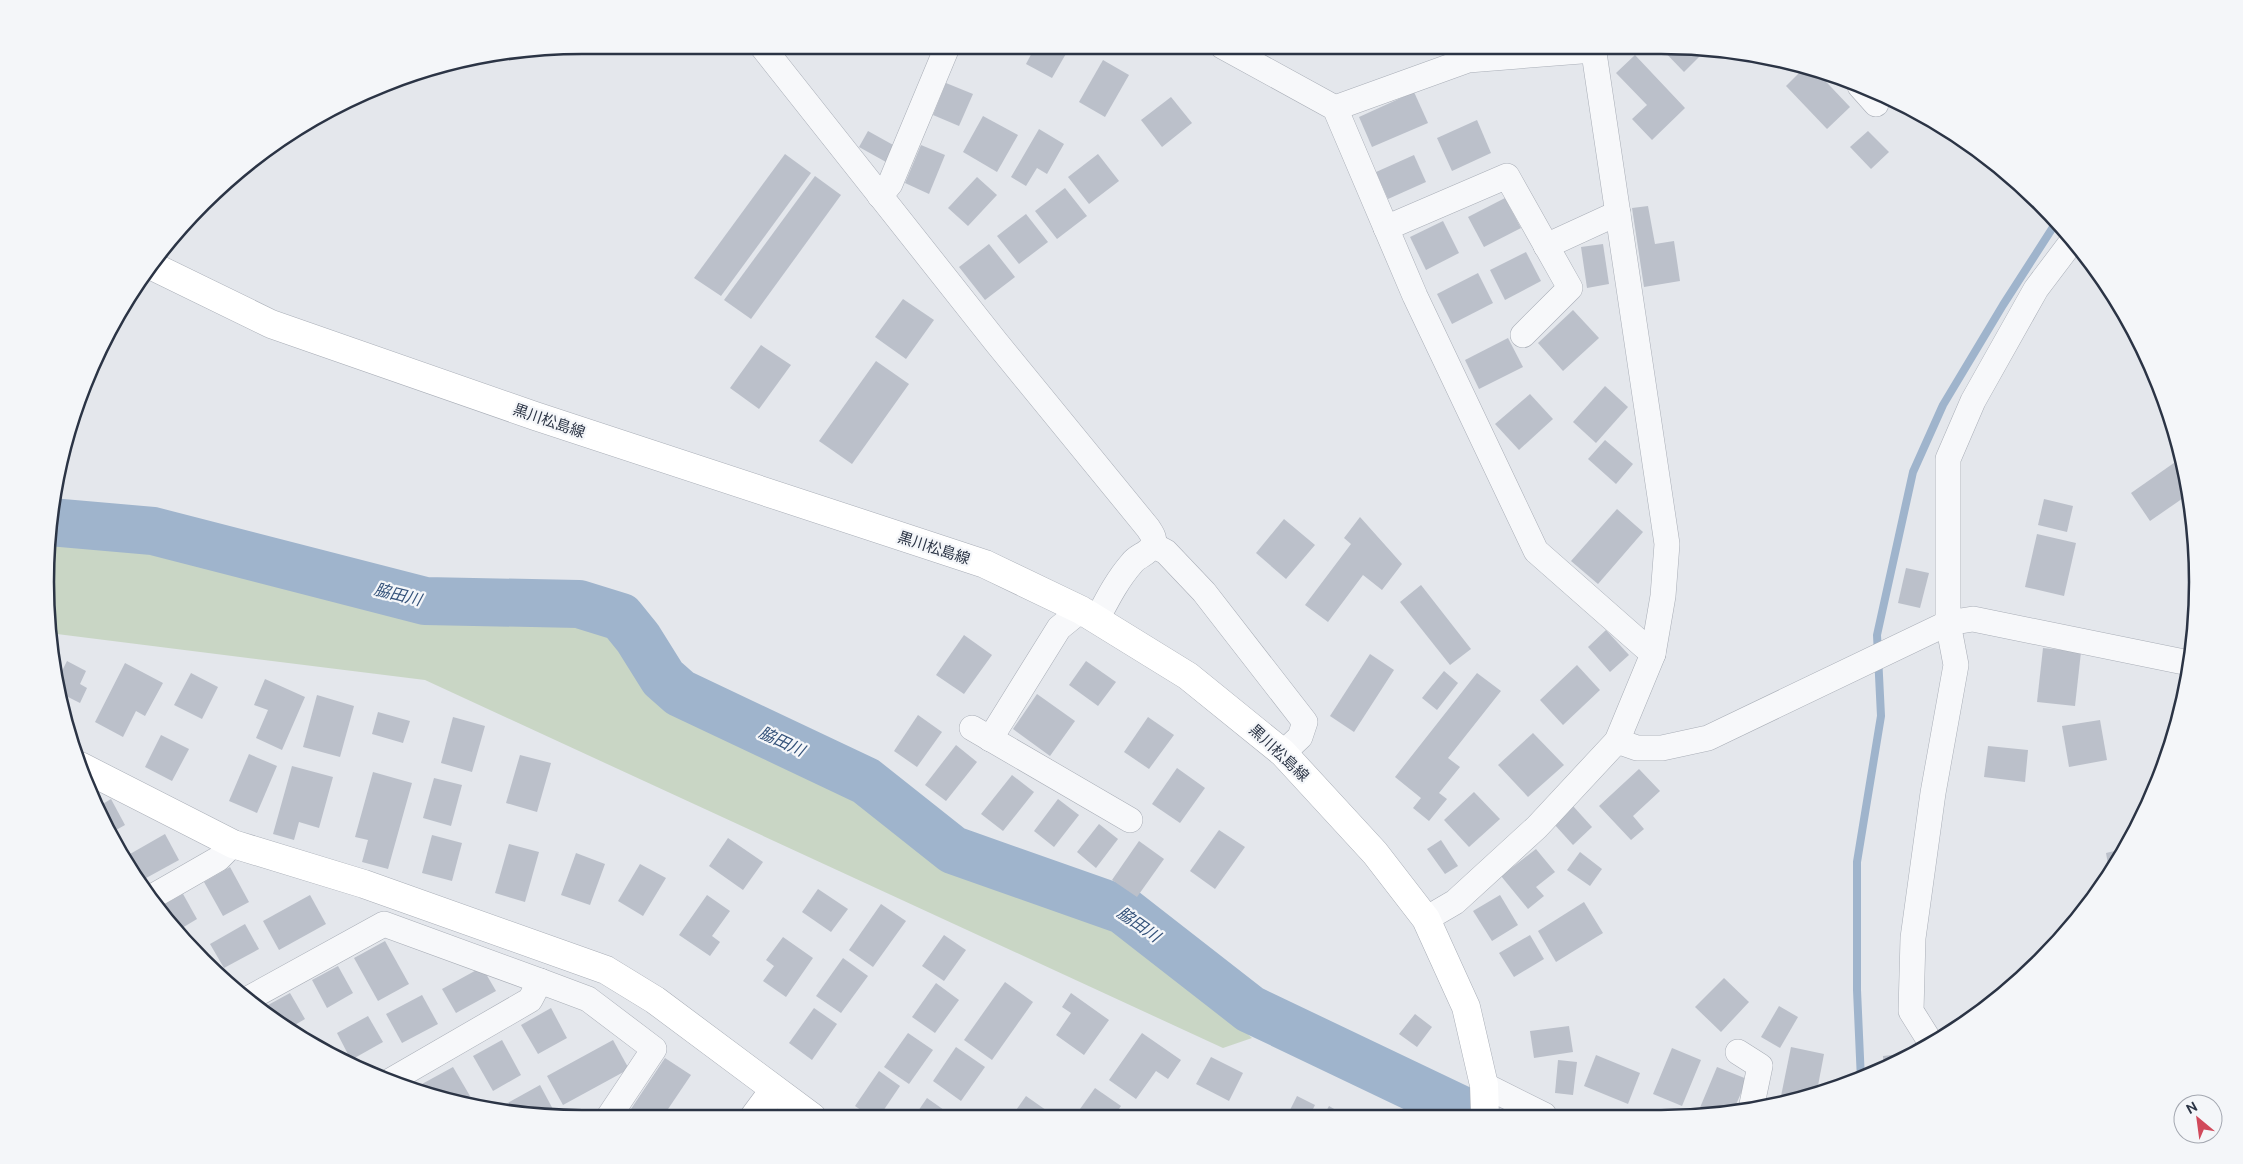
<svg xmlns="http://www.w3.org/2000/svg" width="2243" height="1164" font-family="Ubuntu,'Noto Sans JP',sans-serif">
	<rect width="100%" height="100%" fill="#e4e7ec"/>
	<path fill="#c9d6c5" d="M 49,532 L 150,540 L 425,610 L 608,619 L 667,695 L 1118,916 L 1252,1038 L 1223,1048 L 425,680 L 49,633 C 44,602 43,564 49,532 Z"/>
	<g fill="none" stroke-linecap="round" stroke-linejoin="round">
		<path stroke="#9fb4cc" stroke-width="8" d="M 1861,1080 L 1857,990 L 1857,862 L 1881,716 L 1877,635 L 1913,472 L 1943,405 L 2003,305 L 2057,221"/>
		<path stroke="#9fb4cc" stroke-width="48" d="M 50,522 L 153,531 L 425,601 L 579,604 L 621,617 L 638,638 L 663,678 L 680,693 L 866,781 L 953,850 L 1123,910 L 1250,1009 L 1472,1115"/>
	</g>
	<g fill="#bbc0ca">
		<path d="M 1036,45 L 1071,45 L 1052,78 L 1026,64 Z"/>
		<path d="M 1659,46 L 1696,46 L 1708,48 L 1684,72 Z"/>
		<path d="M 1635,55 L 1685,108 L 1652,140 L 1632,119 L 1647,105 L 1616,73 Z"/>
		<path d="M 1103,60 L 1129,75 L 1105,117 L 1079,102 Z"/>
		<path d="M 1806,66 L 1813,68 L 1850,107 L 1827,129 L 1786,86 Z"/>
		<path d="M 946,83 L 973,94 L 959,126 L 933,115 Z"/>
		<path d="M 1414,92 L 1428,123 L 1372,147 L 1359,117 Z"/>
		<path d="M 1171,97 L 1192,123 L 1162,147 L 1141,120 Z"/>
		<path d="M 983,116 L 1018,135 L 997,172 L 963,152 Z"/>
		<path d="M 1477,120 L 1491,153 L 1452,171 L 1437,138 Z"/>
		<path d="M 1039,129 L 1064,144 L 1047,174 L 1037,168 L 1026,186 L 1011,177 Z"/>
		<path d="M 868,131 L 895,146 L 886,162 L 859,147 Z"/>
		<path d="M 1868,131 L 1889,152 L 1871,169 L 1850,147 Z"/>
		<path d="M 921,145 L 945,155 L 929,194 L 905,183 Z"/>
		<path d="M 785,154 L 811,173 L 721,296 L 694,278 Z"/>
		<path d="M 1098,154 L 1119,181 L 1089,204 L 1068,177 Z"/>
		<path d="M 1414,155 L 1426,182 L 1388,199 L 1376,172 Z"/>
		<path d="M 815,176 L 841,195 L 751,319 L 724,300 Z"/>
		<path d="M 977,177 L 997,195 L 968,226 L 948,208 Z"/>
		<path d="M 1065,188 L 1087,216 L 1057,239 L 1035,211 Z"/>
		<path d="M 1505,198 L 1521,228 L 1484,247 L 1468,217 Z"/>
		<path d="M 1648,206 L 1655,244 L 1674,241 L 1680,281 L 1644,287 L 1632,208 Z"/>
		<path d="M 1026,214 L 1048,242 L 1019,264 L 997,236 Z"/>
		<path d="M 1443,221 L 1459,253 L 1426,270 L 1410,237 Z"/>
		<path d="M 989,244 L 1015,277 L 985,300 L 959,267 Z"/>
		<path d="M 1603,244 L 1609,284 L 1587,288 L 1581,247 Z"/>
		<path d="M 1526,252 L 1541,281 L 1505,300 L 1490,270 Z"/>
		<path d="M 1478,273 L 1493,303 L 1452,324 L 1437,294 Z"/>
		<path d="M 903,299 L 934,320 L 906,359 L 875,337 Z"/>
		<path d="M 1573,310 L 1599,338 L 1563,371 L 1538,343 Z"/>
		<path d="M 1508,338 L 1523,367 L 1479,389 L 1465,360 Z"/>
		<path d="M 761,345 L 791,365 L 759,409 L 730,388 Z"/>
		<path d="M 876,361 L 909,384 L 852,464 L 819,441 Z"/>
		<path d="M 1605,386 L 1628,407 L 1596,443 L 1573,422 Z"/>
		<path d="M 1530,394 L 1553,419 L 1519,450 L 1495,424 Z"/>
		<path d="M 1605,440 L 1633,464 L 1616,484 L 1588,459 Z"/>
		<path d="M 2181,458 L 2189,494 L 2150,521 L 2131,493 Z"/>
		<path d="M 2044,499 L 2073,506 L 2067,532 L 2038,525 Z"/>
		<path d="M 1617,509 L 1643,532 L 1598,584 L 1571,561 Z"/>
		<path d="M 1360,517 L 1402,564 L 1382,590 L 1363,575 L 1328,622 L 1305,605 L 1351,544 L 1344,538 Z"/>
		<path d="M 1284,519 L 1315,545 L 1286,579 L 1256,553 Z"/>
		<path d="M 2037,534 L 2076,543 L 2064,596 L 2025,587 Z"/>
		<path d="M 1906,568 L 1929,573 L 1920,608 L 1898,603 Z"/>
		<path d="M 1421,585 L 1471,649 L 1450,665 L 1400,602 Z"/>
		<path d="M 1606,630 L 1629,655 L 1610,672 L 1588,647 Z"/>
		<path d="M 964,635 L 992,655 L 964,694 L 936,675 Z"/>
		<path d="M 2043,648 L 2081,652 L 2075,706 L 2037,702 Z"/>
		<path d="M 1370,654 L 1394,670 L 1354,732 L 1330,716 Z"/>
		<path d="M 67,661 L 86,671 L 80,684 L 87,688 L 80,703 L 58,692 L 57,681 Z"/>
		<path d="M 1086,661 L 1116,682 L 1098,706 L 1069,685 Z"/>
		<path d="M 125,663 L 163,683 L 145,716 L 136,711 L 123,737 L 95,722 Z"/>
		<path d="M 1577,665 L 1600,690 L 1563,725 L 1540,700 Z"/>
		<path d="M 1444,671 L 1458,683 L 1437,710 L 1422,698 Z"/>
		<path d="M 191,673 L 218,687 L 202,719 L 174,705 Z"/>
		<path d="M 1477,673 L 1501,691 L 1448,758 L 1460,767 L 1439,793 L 1447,799 L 1429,821 L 1413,808 L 1421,798 L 1395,777 Z"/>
		<path d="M 265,679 L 305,697 L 282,750 L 256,738 L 268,710 L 254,705 Z"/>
		<path d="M 1037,694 L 1075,721 L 1050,756 L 1013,729 Z"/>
		<path d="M 317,695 L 354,706 L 340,757 L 303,747 Z"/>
		<path d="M 378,712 L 410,721 L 403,743 L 372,734 Z"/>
		<path d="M 918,715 L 942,732 L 917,767 L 894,751 Z"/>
		<path d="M 453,717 L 485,726 L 472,772 L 441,763 Z"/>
		<path d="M 1148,717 L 1174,735 L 1149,769 L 1124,752 Z"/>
		<path d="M 2100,720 L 2107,760 L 2069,767 L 2062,726 Z"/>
		<path d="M 1533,733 L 1564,765 L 1528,797 L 1498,765 Z"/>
		<path d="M 161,735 L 189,749 L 172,781 L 145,767 Z"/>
		<path d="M 956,745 L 977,762 L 946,801 L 925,785 Z"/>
		<path d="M 1988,746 L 2028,750 L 2025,782 L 1984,777 Z"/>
		<path d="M 249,754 L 277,766 L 257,813 L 229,801 Z"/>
		<path d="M 520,755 L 551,763 L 537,812 L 506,803 Z"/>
		<path d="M 292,766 L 333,777 L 319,828 L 299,822 L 294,840 L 273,834 Z"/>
		<path d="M 1177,768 L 1205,788 L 1180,823 L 1152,804 Z"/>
		<path d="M 1639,769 L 1660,791 L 1633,816 L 1644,829 L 1631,840 L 1599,806 Z"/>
		<path d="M 373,772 L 412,783 L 388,869 L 362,862 L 368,840 L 355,837 Z"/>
		<path d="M 1012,775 L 1034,792 L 1003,831 L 981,814 Z"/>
		<path d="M 434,778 L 462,785 L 451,826 L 423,818 Z"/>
		<path d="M 1474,792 L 1500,819 L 1469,847 L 1444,820 Z"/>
		<path d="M 111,799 L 125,825 L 109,834 L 96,808 Z"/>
		<path d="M 1058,799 L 1079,815 L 1054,847 L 1034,831 Z"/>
		<path d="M 1573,806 L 1592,827 L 1573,845 L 1554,824 Z"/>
		<path d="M 1099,824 L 1118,839 L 1096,868 L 1077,852 Z"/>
		<path d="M 1219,830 L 1245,847 L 1215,889 L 1190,871 Z"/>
		<path d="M 165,834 L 179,860 L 137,883 L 123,858 Z"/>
		<path d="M 432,835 L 462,843 L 452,881 L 422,873 Z"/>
		<path d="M 728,838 L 763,862 L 743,890 L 709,866 Z"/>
		<path d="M 1441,840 L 1458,866 L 1445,874 L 1427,849 Z"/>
		<path d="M 1139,841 L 1164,859 L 1137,897 L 1112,880 Z"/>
		<path d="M 509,844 L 539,852 L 525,902 L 495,893 Z"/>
		<path d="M 1536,849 L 1555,872 L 1536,887 L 1544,896 L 1528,909 L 1501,876 Z"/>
		<path d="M 2123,849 L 2109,870 L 2106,853 Z"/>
		<path d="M 1580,852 L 1602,869 L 1590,886 L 1567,870 Z"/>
		<path d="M 576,853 L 605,864 L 590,905 L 561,895 Z"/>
		<path d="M 640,864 L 666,878 L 643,916 L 618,901 Z"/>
		<path d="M 230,867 L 249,902 L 223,916 L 204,882 Z"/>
		<path d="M 818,889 L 848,909 L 831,932 L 802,912 Z"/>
		<path d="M 183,894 L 197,919 L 177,931 L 158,908 Z"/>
		<path d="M 310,895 L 326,924 L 279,950 L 263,921 Z"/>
		<path d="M 707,895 L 730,911 L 712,936 L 720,942 L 710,956 L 679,935 Z"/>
		<path d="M 1500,895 L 1518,925 L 1492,941 L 1473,911 Z"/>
		<path d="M 1584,902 L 1603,933 L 1556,962 L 1538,931 Z"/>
		<path d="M 881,904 L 906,921 L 873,967 L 849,950 Z"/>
		<path d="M 245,924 L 259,949 L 224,968 L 210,944 Z"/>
		<path d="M 944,935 L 966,950 L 944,981 L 922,966 Z"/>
		<path d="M 1530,935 L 1544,959 L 1514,977 L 1499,953 Z"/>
		<path d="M 783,937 L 813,958 L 786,997 L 763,981 L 774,966 L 766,960 Z"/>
		<path d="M 385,941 L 409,984 L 378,1001 L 354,958 Z"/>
		<path d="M 201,950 L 213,970 L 212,971 L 195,953 Z"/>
		<path d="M 843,958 L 868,976 L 841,1013 L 816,996 Z"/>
		<path d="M 338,966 L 353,993 L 327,1008 L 312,980 Z"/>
		<path d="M 482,967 L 496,991 L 456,1013 L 442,989 Z"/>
		<path d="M 1724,978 L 1749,1002 L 1721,1032 L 1695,1007 Z"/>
		<path d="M 1005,982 L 1033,1002 L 992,1060 L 964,1040 Z"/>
		<path d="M 936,983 L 959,1000 L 935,1033 L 912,1017 Z"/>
		<path d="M 290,993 L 305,1019 L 288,1029 L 259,1010 Z"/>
		<path d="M 1071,993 L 1109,1020 L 1084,1055 L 1056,1035 L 1071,1013 L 1062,1007 Z"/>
		<path d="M 422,995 L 438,1024 L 402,1043 L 386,1014 Z"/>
		<path d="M 1779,1006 L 1798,1017 L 1780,1048 L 1761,1037 Z"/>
		<path d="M 551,1008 L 567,1038 L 538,1054 L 521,1025 Z"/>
		<path d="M 814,1008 L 837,1024 L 812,1060 L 789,1043 Z"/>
		<path d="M 1415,1014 L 1432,1027 L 1417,1047 L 1399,1034 Z"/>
		<path d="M 368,1016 L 383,1042 L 351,1060 L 337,1033 Z"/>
		<path d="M 1569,1026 L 1573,1052 L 1534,1058 L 1530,1031 Z"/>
		<path d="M 908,1033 L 933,1050 L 909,1084 L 884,1067 Z"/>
		<path d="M 1142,1033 L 1181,1060 L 1168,1079 L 1156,1071 L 1136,1099 L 1109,1080 Z"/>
		<path d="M 502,1040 L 521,1075 L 493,1091 L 473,1056 Z"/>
		<path d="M 613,1040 L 629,1069 L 563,1105 L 547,1076 Z"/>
		<path d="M 956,1047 L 985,1067 L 961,1101 L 933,1081 Z"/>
		<path d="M 1791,1047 L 1824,1054 L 1817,1091 L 1780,1101 Z"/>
		<path d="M 1672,1048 L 1701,1060 L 1682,1106 L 1653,1094 Z"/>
		<path d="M 1910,1053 L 1910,1055 L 1884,1069 L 1883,1056 Z"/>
		<path d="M 1596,1055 L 1640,1073 L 1628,1104 L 1584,1086 Z"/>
		<path d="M 1211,1057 L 1243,1073 L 1229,1101 L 1196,1084 Z"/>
		<path d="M 665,1058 L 691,1075 L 662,1118 L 625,1118 Z"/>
		<path d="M 1558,1060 L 1577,1062 L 1573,1095 L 1555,1093 Z"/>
		<path d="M 453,1067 L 470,1096 L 458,1103 L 429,1095 L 422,1084 Z"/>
		<path d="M 1717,1067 L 1747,1079 L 1732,1114 L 1709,1114 L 1699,1110 Z"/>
		<path d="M 879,1071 L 900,1086 L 879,1117 L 871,1117 L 855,1106 Z"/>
		<path d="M 540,1085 L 555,1113 L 546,1118 L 508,1111 L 504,1105 Z"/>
		<path d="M 1095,1088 L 1121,1106 L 1114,1116 L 1075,1116 Z"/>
		<path d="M 1026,1096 L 1053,1115 L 1051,1116 L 1012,1116 Z"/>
		<path d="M 1297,1096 L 1315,1105 L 1313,1109 L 1324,1115 L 1329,1106 L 1346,1116 L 1287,1116 Z"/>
		<path d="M 927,1098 L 951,1115 L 950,1117 L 914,1117 Z"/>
	</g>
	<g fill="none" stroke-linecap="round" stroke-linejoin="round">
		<g stroke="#a9aeb7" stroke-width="26">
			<g id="street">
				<path d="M 761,45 L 996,342 L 1148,528 C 1152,534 1156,539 1152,546 C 1148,554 1137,556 1132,563 C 1117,580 1107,600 1097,619"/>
				<path d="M 1222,46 L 1335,108 L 1415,296 L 1536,551 L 1653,654"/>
				<path d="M 1860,86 L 1876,104"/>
				<path d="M 1335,108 L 1468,60 L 1594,50"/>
				<path d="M 880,196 L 890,184 L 948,45"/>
				<path d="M 1386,228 L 1507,176 L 1570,288 L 1523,335"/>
				<path d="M 1546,246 L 1618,213"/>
				<path d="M 1153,545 L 1166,552 L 1204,592 L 1305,722 L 1300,737 L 1283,753"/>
				<path d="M 972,728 L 1130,820"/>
				<path d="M 990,739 L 1059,628 L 1081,610"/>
				<path d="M 1617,741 L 1637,748 L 1662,748 L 1708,738 L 1948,623 L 1973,619 L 2189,663"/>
				<path d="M 150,898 L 218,859 L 233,844"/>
				<path d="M 1426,919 L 1455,902 L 1537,827 L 1617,741 L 1653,654 L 1663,596 L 1667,544 L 1593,46"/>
				<path d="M 246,1000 L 384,924 L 540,981"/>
				<path d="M 1931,1043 L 1911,1011 L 1913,938 L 1933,793 L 1956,665 L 1948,623 L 1948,459 L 1973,401 L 2036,289 L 2073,240"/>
				<path d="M 1738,1052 L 1760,1066 L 1751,1109"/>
				<path d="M 390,1081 L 530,1000 L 540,981 L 588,999 L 654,1049 L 608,1118"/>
				<path d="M 1484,1085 L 1544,1115"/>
			</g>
		</g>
		<g stroke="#a9aeb7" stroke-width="29">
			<g id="secondary">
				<path d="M 150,265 L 271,324 L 535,416 L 985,564 L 1081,610 L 1188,676 L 1283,753 L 1375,853 L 1426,919 L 1466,1007 L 1484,1085 L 1485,1115"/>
				<path d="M 80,766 L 233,844 L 364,884 L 606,970 L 655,1000 L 812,1117"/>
				<path d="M 754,1117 L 774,1090"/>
			</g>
		</g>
		<use href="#street" stroke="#f7f8fa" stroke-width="25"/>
		<use href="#secondary" stroke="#fff" stroke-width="28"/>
	</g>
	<g text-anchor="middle" stroke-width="4.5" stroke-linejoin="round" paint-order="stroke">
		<g font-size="15" fill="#2b3445" stroke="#f4f6f9">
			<text transform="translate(549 421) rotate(19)" y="5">黒川松島線</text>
			<text transform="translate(934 548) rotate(18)" y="5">黒川松島線</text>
			<text transform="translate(1279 753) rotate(43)" y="5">黒川松島線</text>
		</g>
		<g font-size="16" font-style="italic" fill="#34527a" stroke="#f4f6f9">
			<text transform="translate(398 594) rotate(14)" y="6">脇田川</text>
			<text transform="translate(782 741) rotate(25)" y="6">脇田川</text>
			<text transform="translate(1139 924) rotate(35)" y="6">脇田川</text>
		</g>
	</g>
	<path d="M0 0H2243V1164H0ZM582 54H1661A528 528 0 0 1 2189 582V582A528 528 0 0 1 1661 1110H582A528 528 0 0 1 54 582V582A528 528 0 0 1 582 54Z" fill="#f4f6f9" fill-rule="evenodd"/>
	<path fill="none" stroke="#2b3445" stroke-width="2.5" d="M582 54H1661A528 528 0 0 1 2189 582V582A528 528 0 0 1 1661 1110H582A528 528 0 0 1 54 582V582A528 528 0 0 1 582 54Z"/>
	<g transform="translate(2198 1119) rotate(331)"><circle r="24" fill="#f4f6f9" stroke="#a4a8b1"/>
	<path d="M0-4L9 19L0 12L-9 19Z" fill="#d1495b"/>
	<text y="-8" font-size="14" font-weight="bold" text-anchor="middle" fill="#2b3445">N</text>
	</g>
</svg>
